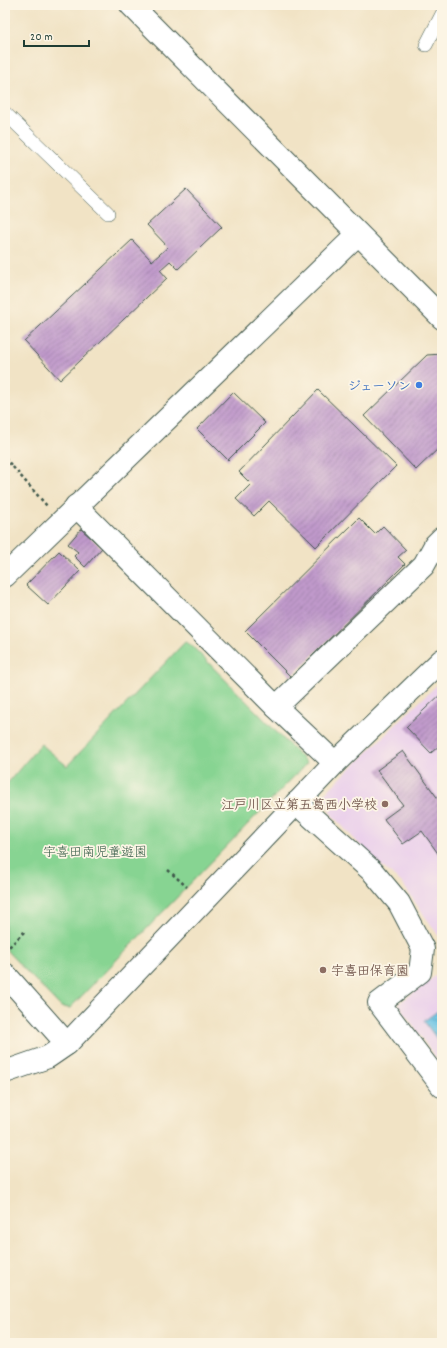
<svg xmlns="http://www.w3.org/2000/svg" width="447" height="1348" font-family="Dekko,'Klee One',sans-serif">
	<defs>
		<pattern id="water-ripples" width="26" height="14" patternUnits="userSpaceOnUse"><rect width="26" height="14" fill="#66c1e4"/><path d="M2 4q2-2 4 0t4 0M15 11q2-2 4 0t4 0" fill="none" stroke="#539eba"/></pattern>
		<pattern id="building-hatch" width="6" height="6" patternUnits="userSpaceOnUse"><rect width="6" height="6" fill="#c099cb"/><path d="M-1 1l2-2M0 6l6-6M5 7l2-2" fill="none" stroke="#9b7ea6"/></pattern>
	</defs>
	<rect width="100%" height="100%" fill="#fcf5e5"/>
	<filter id="ink" filterUnits="userSpaceOnUse"><feTurbulence type="fractalNoise" baseFrequency=".025" numOctaves="2"/><feDisplacementMap in="SourceGraphic" scale="8" xChannelSelector="R" yChannelSelector="G"/><feConvolveMatrix kernelMatrix="1 2 1 2 8 2 1 2 1" color-interpolation-filters="sRGB"/></filter>
	<filter id="wash" filterUnits="userSpaceOnUse"><feTurbulence type="fractalNoise" baseFrequency=".012" numOctaves="4" result="noise"/><feDisplacementMap in="SourceGraphic" scale="16" xChannelSelector="R" yChannelSelector="G"/><feGaussianBlur stdDeviation="0.9" result="paint"/><feColorMatrix in="noise" values="0 0 0 0 0 0 0 0 0 0 0 0 0 0 0 0 0 1.4 0 .05"/><feComposite in="paint" operator="in"/></filter>
	<g filter="url(#wash)">
		<rect width="100%" height="100%" fill="#f1e3c5"/>
		<g fill="#ebd1eb">
			<path d="M 442,680 L 442,941 L 402,883 L 372,858 L 331,814 L 324,794 Z"/>
			<path d="M 442,971 L 442,1067 L 398,1004 Z"/>
		</g>
		<path fill="#87d492" stroke="#538863" d="M 185,642 L 191,645 L 307,763 L 70,1008 L 61,1007 L 5,949 L 5,786 L 41,744 L 67,766 Z"/>
		<path fill="url(#water-ripples)" stroke="#427f8c" d="M 442,1008 L 442,1046 L 424,1021 Z"/>
		<g id="blocks">
			<g fill="url(#building-hatch)">
				<path d="M 186,189 L 222,227 L 178,269 L 170,261 L 160,270 L 167,278 L 60,380 L 24,341 L 132,240 L 152,261 L 168,247 L 147,225 Z"/>
				<path d="M 442,354 L 442,445 L 416,470 L 364,416 L 427,355 Z"/>
				<path d="M 318,390 L 396,466 L 316,547 L 269,501 L 254,516 L 236,499 L 251,484 L 239,472 Z"/>
				<path d="M 233,392 L 265,423 L 228,460 L 197,429 Z"/>
				<path d="M 359,518 L 375,534 L 383,526 L 406,550 L 398,557 L 405,564 L 291,677 L 245,631 Z"/>
				<path d="M 81,529 L 102,548 L 85,567 L 74,556 L 78,552 L 68,544 Z"/>
				<path d="M 59,551 L 80,571 L 48,605 L 26,585 Z"/>
				<path d="M 442,693 L 442,743 L 431,753 L 406,727 Z"/>
				<path d="M 403,751 L 442,804 L 442,859 L 422,831 L 403,844 L 384,819 L 403,805 L 377,770 Z"/>
			</g>
		</g>
	</g>
	<g filter="url(#ink)">
		<use href="#blocks" fill-opacity="0" stroke="#3e564a" stroke-width="1"/>
		<g fill="none" stroke-linecap="round" stroke-linejoin="round">
			<g stroke="#3e564a" stroke-width="14">
				<g id="service">
					<path d="M 426,45 L 442,14"/>
					<path d="M 5,113 L 108,213"/>
				</g>
			</g>
			<g stroke="#3e564a" stroke-width="24">
				<g id="minor">
					<path d="M 76,506 L 276,707 L 335,763"/>
					<path d="M 5,576 L 358,234"/>
					<path d="M 276,707 L 424,565 L 435,545 L 442,538"/>
					<path d="M 296,803 L 373,872 L 399,903 L 423,949 L 420,972 L 379,1003 L 442,1086"/>
					<path d="M 5,974 L 67,1044"/>
					<path d="M 5,1072 L 48,1057 L 67,1044 L 335,763 L 442,660"/>
				</g>
			</g>
			<g stroke="#3e564a" stroke-width="24">
				<path id="tertiary" d="M 131,5 L 442,318"/>
			</g>
			<g stroke="#3e564a" stroke-width="2.5" stroke-dasharray="3 3" stroke-linecap="butt">
				<path d="M 5,458 L 47,506"/>
				<path d="M 168,870 L 187,887"/>
				<path d="M 5,951 L 25,931"/>
			</g>
			<use href="#service" stroke="#fff" stroke-width="13"/>
			<use href="#minor" stroke="#fff" stroke-width="22"/>
			<use href="#tertiary" stroke="#fff" stroke-width="22"/>
		</g>
	</g>
	<circle fill="#3f7fe0" stroke="#fcf5e5" stroke-width="1.5" cx="419" cy="385" r="4"/>
	<g fill="#8d6e63" stroke="#fcf5e5" stroke-width="1.5">
		<circle cx="385" cy="804" r="4"/>
		<circle cx="323" cy="970" r="4"/>
	</g>
	<g text-anchor="middle" stroke-width="3.5" stroke-linejoin="round" paint-order="stroke">
		<g font-size="13" font-weight="bold" fill="#366cbe" stroke="#fcf5e5" text-anchor="end">
			<text x="411" y="390">ジェーソン</text>
		</g>
		<g font-size="13" font-weight="bold" fill="#785e54" stroke="#fcf5e5" text-anchor="end">
			<text x="377" y="809">江戸川区立第五葛西小学校</text>
			<text x="331" y="975" text-anchor="start">宇喜田保育園</text>
		</g>
		<g font-size="13" fill="#345b47" stroke="#fcf5e5">
			<text x="95" y="856">宇喜田南児童遊園</text>
		</g>
	</g>
	<rect width="447" height="1348" fill="none" stroke="#fcf5e5" stroke-width="20"/>
	<path d="M24 40v6h65v-6" fill="none" stroke="#1f3d34" stroke-width="2"/>
	<text x="30" y="40" font-size="12" fill="#1f3d34" stroke="#fcf5e5" stroke-width="3" paint-order="stroke">20 m</text>
</svg>
